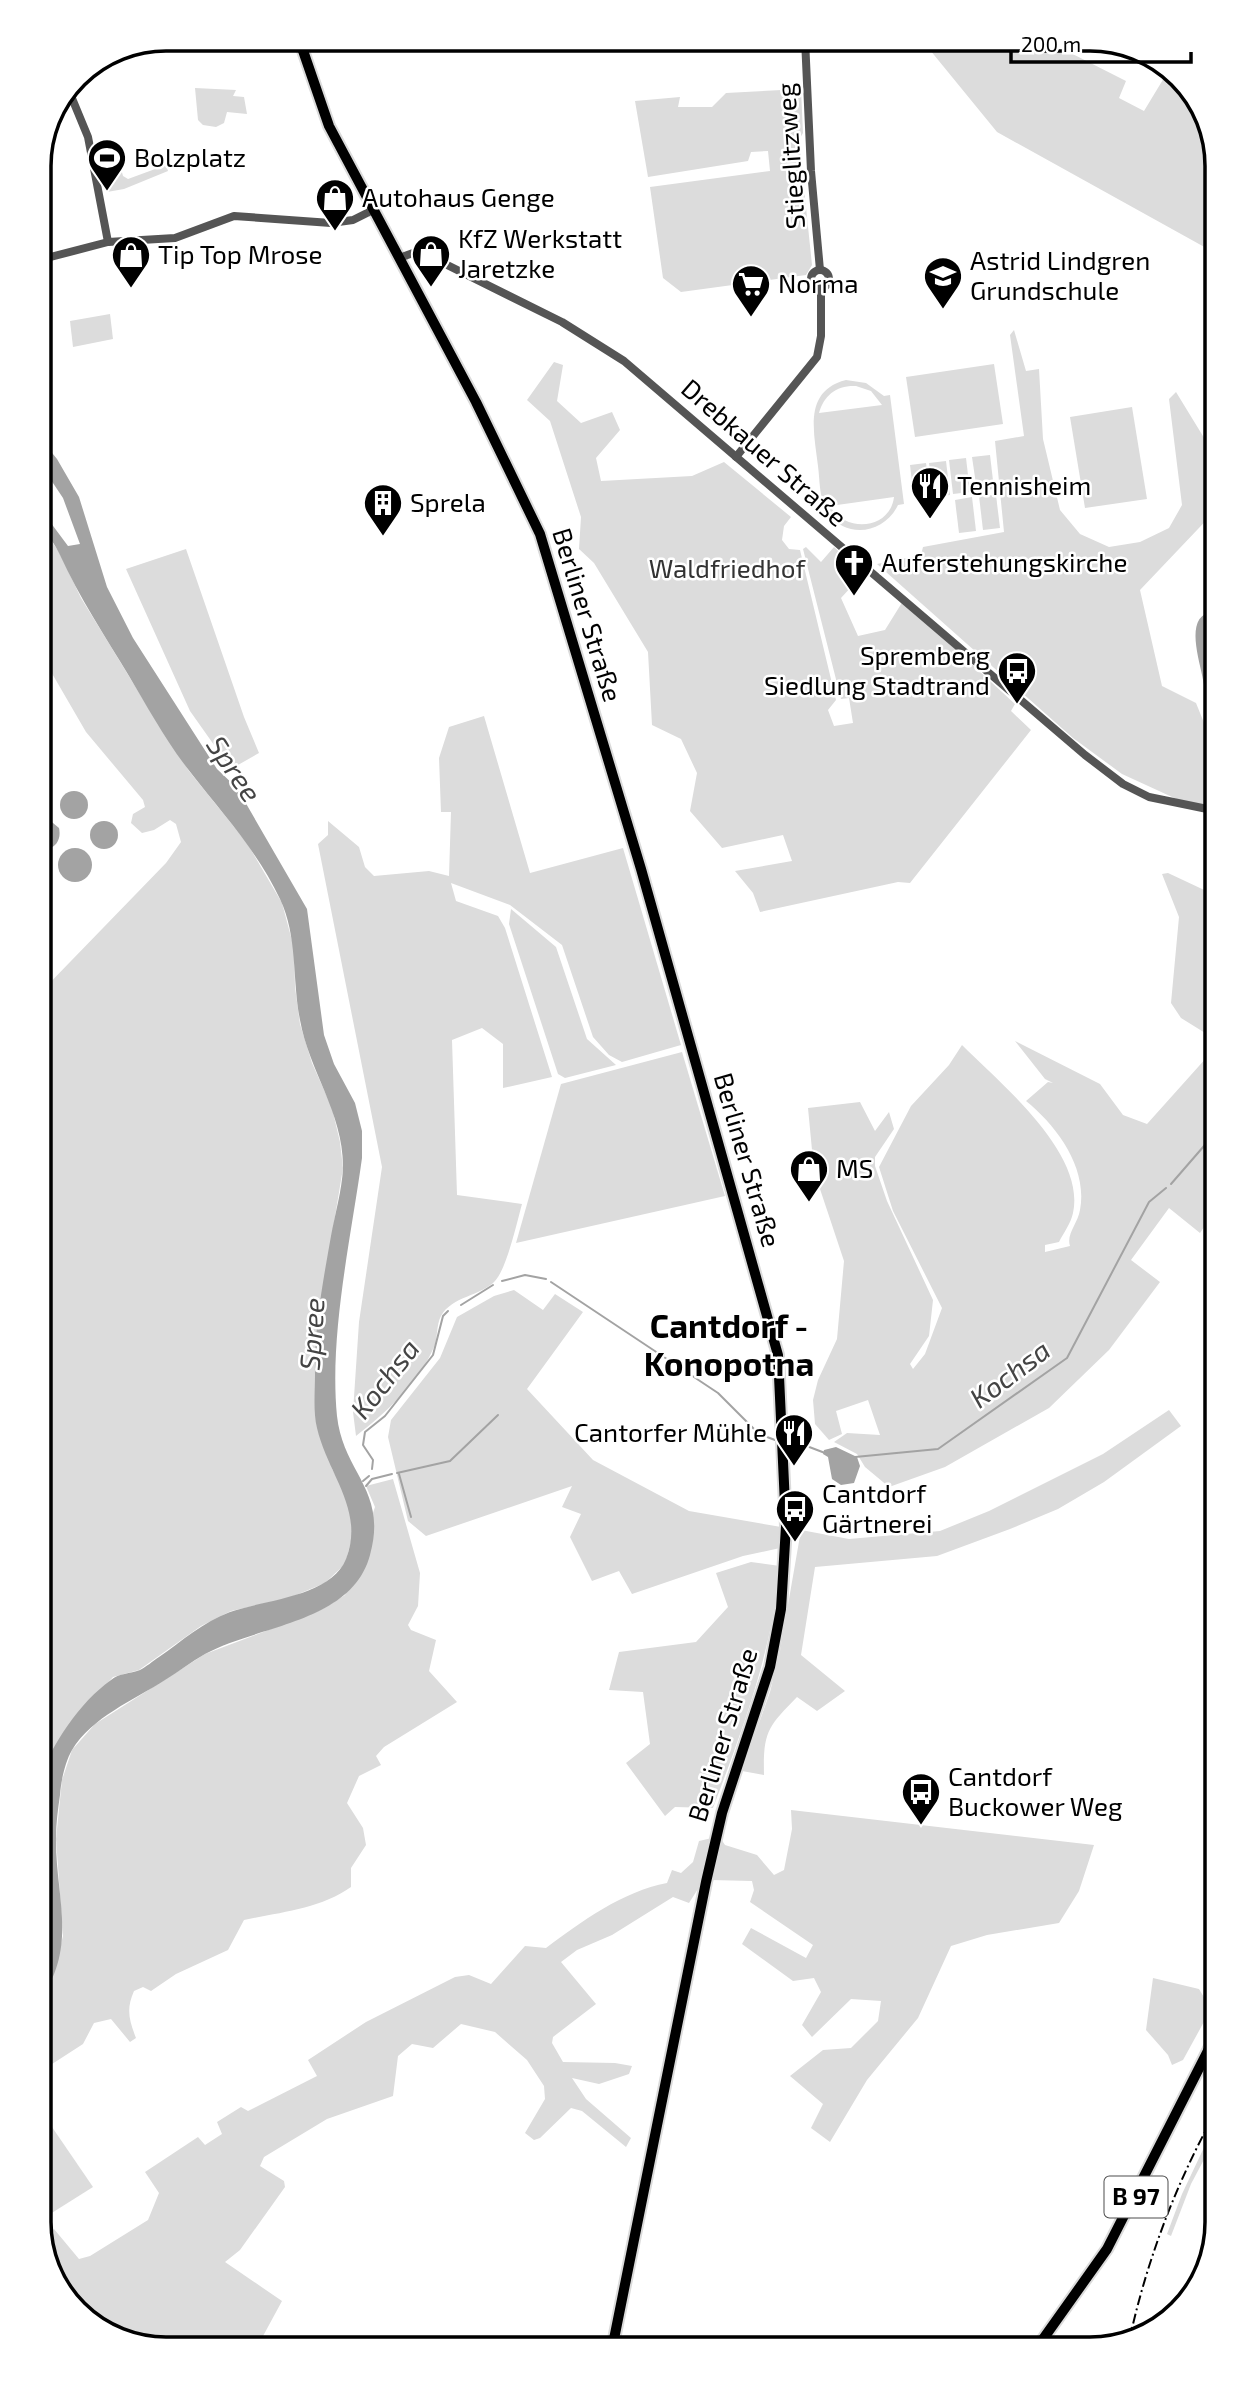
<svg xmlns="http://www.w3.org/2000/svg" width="1256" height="2388" font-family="'Exo 2',sans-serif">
	<rect width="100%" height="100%" fill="#fff"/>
	<g fill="#dcdcdc" fill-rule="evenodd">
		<path d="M 921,39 L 1043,39 L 1126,81 L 1119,98 L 1144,111 L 1170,68 L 1208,117 L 1217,166 L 1217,254 L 997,132 Z"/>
		<path d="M 195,88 L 236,90 L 233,96 L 244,97 L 247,114 L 227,112 L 224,123 L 216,127 L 203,125 L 198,120 Z"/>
		<path d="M 801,89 L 803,133 L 799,140 L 812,265 L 806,275 L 681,292 L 663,278 L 650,187 L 770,171 L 768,151 L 751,152 L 748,161 L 648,177 L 635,101 L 680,97 L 678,107 L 712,107 L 726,93 Z"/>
		<path d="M 118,158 L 123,176 L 128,179 L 166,165 L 168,171 L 124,189 L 107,192 L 102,161 Z"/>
		<path d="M 110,314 L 113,339 L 73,347 L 70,321 Z"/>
		<path d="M 1014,330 L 1026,371 L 1039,369 L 1043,439 L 1060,510 L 1080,534 L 1109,547 L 1140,542 L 1169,528 L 1182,505 L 1169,399 L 1176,392 L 1217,459 L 1217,509 L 1140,590 L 1162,686 L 1196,703 L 1217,755 L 1217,803 L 1210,806 L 1183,802 L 1122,774 L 1073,738 L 877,564 L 921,555 L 923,547 L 1004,532 L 995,441 L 1024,436 L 1010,335 Z"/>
		<path d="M 554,362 L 563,365 L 557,401 L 581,423 L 612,412 L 620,430 L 596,458 L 601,481 L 692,476 L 724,462 L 791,517 L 784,526 L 782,540 L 789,549 L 800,550 L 836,700 L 828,710 L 834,726 L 853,723 L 849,698 L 841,699 L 803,549 L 806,547 L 821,562 L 834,547 L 863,574 L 841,598 L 858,636 L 885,630 L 903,601 L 1015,704 L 1011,711 L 1031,730 L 910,883 L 898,882 L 760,912 L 753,893 L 735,871 L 792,861 L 783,835 L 722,848 L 690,811 L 697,773 L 681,739 L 652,725 L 648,652 L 594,563 L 579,549 L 581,517 L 550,421 L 527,400 Z"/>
		<path d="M 994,364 L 1003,424 L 915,437 L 906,377 Z"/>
		<path d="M 846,380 L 866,383 L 884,396 L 890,395 L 904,504 L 898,505 C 885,533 847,540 828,513 C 819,500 820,481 818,466 C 814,432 803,391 846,380 ZM 856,386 L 871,391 L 882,405 L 819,413 C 824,395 837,385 856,386 ZM 894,497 C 890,530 845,533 830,506 Z"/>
		<path d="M 1132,407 L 1147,499 L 1085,508 L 1070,417 Z"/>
		<path d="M 990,455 L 994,489 L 977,491 L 972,457 Z"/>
		<path d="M 966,458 L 970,492 L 953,494 L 949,460 Z"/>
		<path d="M 946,461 L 950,495 L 933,497 L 929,463 Z"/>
		<path d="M 926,463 L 931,497 L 914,499 L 910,465 Z"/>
		<path d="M 996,495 L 1000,528 L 983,530 L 979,496 Z"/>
		<path d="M 972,497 L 976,531 L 959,533 L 955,500 Z"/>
		<path d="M 39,523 L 59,552 L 81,598 L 149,709 L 189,771 L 247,843 L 282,903 L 294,948 L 295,987 L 300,1024 L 312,1063 L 332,1108 L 340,1142 L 343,1168 L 319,1314 L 315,1368 L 332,1469 L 347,1496 L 354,1530 L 345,1564 L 325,1583 L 289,1598 L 231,1611 L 201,1626 L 139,1670 L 113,1677 L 65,1730 L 39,1779 L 39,994 L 166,863 L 181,842 L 176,824 L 170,820 L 154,830 L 142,833 L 131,823 L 133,814 L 145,807 L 143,800 L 86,732 L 50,670 L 48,612 L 39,596 Z"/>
		<path d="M 186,549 L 244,717 L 259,753 L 231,769 L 190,711 L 126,569 Z"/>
		<path d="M 484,716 L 530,873 L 623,848 L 681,1045 L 622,1062 L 609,1055 L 593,1037 L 562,945 L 510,905 L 451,883 L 456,901 L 498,916 L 505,928 L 552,1077 L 503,1088 L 503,1044 L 482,1028 L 452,1040 L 457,1195 L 522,1204 C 517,1222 507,1268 495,1281 C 481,1296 452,1296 441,1316 C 436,1325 438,1338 434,1347 C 419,1382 386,1413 356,1436 L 353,1412 L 359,1322 L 382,1167 L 318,844 L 328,835 L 328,821 L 359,847 L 365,867 L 374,876 L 429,871 L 449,876 L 451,812 L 441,812 L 439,758 L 449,727 Z"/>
		<path d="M 1168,873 L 1217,896 L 1217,1208 L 1200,1233 L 1169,1208 L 1131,1260 L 1160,1282 L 1109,1350 L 1049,1408 L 945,1467 L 889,1487 L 865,1467 L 857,1454 L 834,1442 L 847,1433 L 880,1435 L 868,1400 L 836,1411 L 842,1434 L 829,1440 L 815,1424 L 813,1400 L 818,1380 L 837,1339 L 844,1261 L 814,1171 L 808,1108 L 860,1102 L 875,1131 L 889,1112 L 894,1129 L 875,1157 L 875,1166 L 887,1201 L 933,1300 L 929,1336 L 910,1364 L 913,1369 L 925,1354 L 942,1308 L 893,1211 L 879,1167 L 911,1106 L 949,1065 L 962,1045 C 1001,1084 1086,1153 1073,1213 C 1071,1223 1063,1234 1059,1242 L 1045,1245 L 1045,1252 L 1070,1246 C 1066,1234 1078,1223 1080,1210 C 1088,1168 1057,1126 1026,1101 L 1048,1082 L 1053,1083 L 1045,1079 L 1015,1041 L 1100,1084 L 1123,1115 L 1147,1124 L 1216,1047 L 1210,1036 L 1181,1018 L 1171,1003 L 1179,917 L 1162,874 Z"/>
		<path d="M 511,909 L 556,947 L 587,1039 L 616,1065 L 565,1078 L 558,1074 L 509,924 Z"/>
		<path d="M 682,1052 L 725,1196 L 516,1243 L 561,1084 Z"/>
		<path d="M 514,1290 L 543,1310 L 555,1294 L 583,1312 L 527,1389 L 593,1460 L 689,1511 L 781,1527 L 780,1548 L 743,1556 L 632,1594 L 619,1571 L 592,1581 L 570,1537 L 581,1514 L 562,1507 L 572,1486 L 426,1536 L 408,1521 L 388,1437 L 391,1420 L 440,1358 L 457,1317 L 494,1296 Z"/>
		<path d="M 1169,1410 L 1181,1426 L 1104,1482 L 1058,1509 L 1010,1529 L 937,1556 L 815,1567 L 801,1655 L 845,1691 L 817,1711 L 797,1697 C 768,1727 763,1731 764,1775 L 742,1771 L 770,1692 L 780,1651 L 801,1530 L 849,1539 L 940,1531 L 989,1511 L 1103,1454 Z"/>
		<path d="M 393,1479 L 420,1573 L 418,1606 L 408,1625 L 411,1630 L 436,1640 L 429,1671 L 457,1702 L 384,1747 L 376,1756 L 381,1765 L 359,1776 L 347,1803 L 363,1828 L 366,1845 L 351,1868 L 351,1887 C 320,1909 281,1912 244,1920 L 228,1950 L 176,1974 L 151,1991 L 143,1987 L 134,1991 C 126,2009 129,2020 136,2038 L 130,2042 L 111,2019 L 94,2023 L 83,2044 L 49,2066 L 39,2078 L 39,2001 L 52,1979 L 63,1936 L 56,1839 L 62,1780 L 72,1750 L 95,1724 L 205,1654 L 321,1610 L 345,1595 L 375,1507 L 366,1486 Z"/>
		<path d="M 751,1562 L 780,1566 C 772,1652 743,1728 713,1808 L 675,1807 L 665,1816 L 626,1763 L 650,1744 L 643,1692 L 609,1690 L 619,1652 L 696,1642 L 728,1607 L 716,1573 Z"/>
		<path d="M 791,1810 L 1094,1845 L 1079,1891 L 1059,1923 L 987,1935 L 951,1946 L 918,2018 L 867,2080 L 830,2142 L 811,2128 L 823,2104 L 790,2076 L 823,2050 L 851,2048 L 878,2021 L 881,2001 L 851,1999 L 812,2037 L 802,2025 L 821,1992 L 814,1978 L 793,1981 L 742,1944 L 751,1928 L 806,1958 L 813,1945 L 750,1902 L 754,1890 L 752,1881 L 711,1880 L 721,1839 L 725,1845 L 757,1855 L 774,1875 L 784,1870 L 792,1829 Z"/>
		<path d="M 712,1838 L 703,1881 L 689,1903 L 673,1897 L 612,1935 L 577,1950 L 561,1962 L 596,2004 L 553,2037 L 552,2043 L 563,2062 L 615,2063 L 632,2066 L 629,2074 L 599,2084 L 572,2078 L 586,2099 L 631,2138 L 626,2147 L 582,2111 L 571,2108 L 540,2138 L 534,2140 L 525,2133 L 545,2099 L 544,2086 L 527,2060 L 495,2032 L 461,2024 L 433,2048 L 412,2044 L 398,2056 L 393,2096 L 327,2119 L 264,2157 L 260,2166 L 284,2181 L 285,2187 L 240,2250 L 225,2262 L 282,2301 L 256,2349 L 158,2349 L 95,2328 L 48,2271 L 42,2237 L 54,2229 L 79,2259 L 90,2256 L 148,2220 L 159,2193 L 145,2172 L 198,2137 L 205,2145 L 222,2134 L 217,2122 L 241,2107 L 248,2111 L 317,2076 L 308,2060 L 366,2022 L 455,1977 L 469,1975 L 491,1984 L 525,1946 L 546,1948 C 581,1922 623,1891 667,1883 L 672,1870 L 681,1873 L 693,1862 L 699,1841 Z"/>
		<path d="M 1153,1978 L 1199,1989 L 1211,2009 L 1183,2060 L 1172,2065 L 1168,2055 L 1146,2030 Z"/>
		<path d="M 39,2108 L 93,2187 L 39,2221 Z"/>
		<path d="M 1217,2120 L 1217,2135 L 1191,2184 L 1171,2236 L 1167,2234 L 1182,2194 Z"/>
	</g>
	<g fill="#a3a3a3">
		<path d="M 39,437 L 57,459 L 79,497 L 107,587 L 133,638 L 217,769 L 237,788 L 307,909 L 324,1035 L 334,1064 L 355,1103 L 362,1131 L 362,1158 C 351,1238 329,1335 337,1416 C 343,1473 388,1490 370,1555 C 352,1623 258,1625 205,1654 C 191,1662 178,1672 165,1680 C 134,1700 92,1717 72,1750 C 65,1762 61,1781 60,1795 C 58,1809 56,1823 56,1837 C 55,1897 79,1946 39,2001 L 39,1779 C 53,1743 79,1703 111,1680 C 119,1673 130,1674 140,1670 C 146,1667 153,1661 159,1657 C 182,1641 203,1622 230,1612 C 263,1600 331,1597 346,1559 C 365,1510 328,1475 317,1428 C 313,1412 315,1391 315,1374 C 314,1329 323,1281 331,1236 C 335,1214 342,1190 343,1168 C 344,1114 309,1071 300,1020 C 292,980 298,937 280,899 C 258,852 223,814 191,773 C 167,743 148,708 129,676 C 105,636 79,597 60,555 C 51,535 39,531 39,507 L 68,546 L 80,544 L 63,498 L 39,462 Z"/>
		<path d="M 1205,614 L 1215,615 L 1217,657 L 1210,657 L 1209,660 L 1217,660 L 1217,683 L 1204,685 C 1201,664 1186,625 1205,614 Z"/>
		<circle cx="74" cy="805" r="14"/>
		<path d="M 47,818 L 59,828 C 62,842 53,851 39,849 L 39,819 Z"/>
		<circle cx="104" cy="835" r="14"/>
		<circle cx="75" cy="865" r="17"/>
		<path d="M 836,1447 L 857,1457 L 860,1466 L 854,1483 L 841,1485 L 832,1479 L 828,1457 L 823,1454 L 824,1450 Z"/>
	</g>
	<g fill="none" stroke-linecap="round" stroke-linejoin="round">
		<g stroke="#a3a3a3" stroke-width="2">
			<path d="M 1171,1184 L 1217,1131"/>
			<path d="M 502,1281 L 525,1275 L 546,1279"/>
			<path d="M 551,1282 L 718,1393 L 759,1434 L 775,1440"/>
			<path d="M 461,1305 L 493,1285"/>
			<path d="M 791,1440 L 825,1453"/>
			<path d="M 855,1457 L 938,1449 L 1067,1358 L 1149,1202 L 1166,1188"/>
			<path d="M 372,1469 L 373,1460 L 363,1445 L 365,1432 L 385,1416 L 433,1355 L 443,1316 L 448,1311"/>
			<path d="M 397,1473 L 450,1461 L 498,1415"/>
			<path d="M 399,1474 L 411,1517"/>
			<path d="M 363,1481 L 369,1476"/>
			<path d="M 366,1486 L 372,1479 L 392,1474"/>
		</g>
		<g stroke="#dbdbdb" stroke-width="14">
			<g id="major">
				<path d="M 299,39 L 329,126 L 476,402 L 540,534 L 641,869 L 778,1355 L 786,1526 L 781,1609 L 770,1667 L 722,1813 L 706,1882 L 612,2349"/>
				<path d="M 1036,2349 L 1107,2249 L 1217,2033"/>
			</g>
		</g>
		<g stroke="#555" stroke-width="8">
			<path d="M 805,39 L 811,171 L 820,270"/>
			<path d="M 69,91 L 88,137 L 108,242"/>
			<path d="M 399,258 L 413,253 L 427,255 L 562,322 L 624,361 L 1085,755 L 1123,784 L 1149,797 L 1217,811"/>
			<path d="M 39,260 L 108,242 L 175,238 L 234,216 L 331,223 L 353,220 L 373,210"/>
			<circle cx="820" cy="279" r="9"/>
			<path d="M 736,457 L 817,357 L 821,336 L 821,288"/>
		</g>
		<use href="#major" stroke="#000" stroke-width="10"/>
		<path stroke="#000" stroke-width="2" stroke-dasharray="10 3.5 2 3.5" stroke-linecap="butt" d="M 1129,2342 C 1146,2262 1177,2180 1217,2110"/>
	</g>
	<defs>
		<g id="stadium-pin" transform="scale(2.0125)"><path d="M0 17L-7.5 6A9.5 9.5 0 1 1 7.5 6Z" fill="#000" stroke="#fff"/><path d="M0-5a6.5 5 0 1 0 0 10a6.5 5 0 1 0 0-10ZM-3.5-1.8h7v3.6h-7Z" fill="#fff"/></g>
		<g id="shop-pin" transform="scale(2.0125)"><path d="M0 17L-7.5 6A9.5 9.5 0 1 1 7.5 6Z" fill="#000" stroke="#fff"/><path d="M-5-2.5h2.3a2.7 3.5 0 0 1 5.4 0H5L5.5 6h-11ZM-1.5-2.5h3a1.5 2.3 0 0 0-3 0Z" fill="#fff"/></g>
		<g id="school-pin" transform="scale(2.0125)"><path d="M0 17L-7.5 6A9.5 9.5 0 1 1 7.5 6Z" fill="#000" stroke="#fff"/><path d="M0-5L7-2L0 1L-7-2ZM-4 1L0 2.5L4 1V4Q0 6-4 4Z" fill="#fff"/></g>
		<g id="supermarket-pin" transform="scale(2.0125)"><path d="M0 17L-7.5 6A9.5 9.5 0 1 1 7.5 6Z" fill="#000" stroke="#fff"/><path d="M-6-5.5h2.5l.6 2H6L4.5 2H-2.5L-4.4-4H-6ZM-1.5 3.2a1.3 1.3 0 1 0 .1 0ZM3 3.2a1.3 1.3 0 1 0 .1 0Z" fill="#fff"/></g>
		<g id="restaurant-pin" transform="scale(2.0125)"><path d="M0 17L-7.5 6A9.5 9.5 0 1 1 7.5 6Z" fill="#000" stroke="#fff"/><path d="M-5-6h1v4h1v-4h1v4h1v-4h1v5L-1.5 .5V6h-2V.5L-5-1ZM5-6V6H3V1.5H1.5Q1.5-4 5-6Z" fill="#fff"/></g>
		<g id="building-pin" transform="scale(2.0125)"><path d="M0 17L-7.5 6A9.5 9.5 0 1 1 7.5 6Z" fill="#000" stroke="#fff"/><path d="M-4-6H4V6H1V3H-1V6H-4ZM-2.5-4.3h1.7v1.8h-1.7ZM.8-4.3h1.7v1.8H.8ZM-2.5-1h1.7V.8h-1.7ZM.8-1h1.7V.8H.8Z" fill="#fff"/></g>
		<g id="church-pin" transform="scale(2.0125)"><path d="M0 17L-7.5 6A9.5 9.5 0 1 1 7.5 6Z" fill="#000" stroke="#fff"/><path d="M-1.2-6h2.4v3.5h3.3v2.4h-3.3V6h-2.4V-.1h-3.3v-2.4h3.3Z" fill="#fff"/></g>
		<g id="bus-pin" transform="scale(2.0125)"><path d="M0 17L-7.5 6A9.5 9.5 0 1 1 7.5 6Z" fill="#000" stroke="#fff"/><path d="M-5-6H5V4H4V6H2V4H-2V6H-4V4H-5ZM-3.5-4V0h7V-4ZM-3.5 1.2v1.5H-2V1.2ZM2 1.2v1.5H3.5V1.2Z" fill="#fff"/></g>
	</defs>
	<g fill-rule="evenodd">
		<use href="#stadium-pin" x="107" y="158"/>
		<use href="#shop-pin" x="335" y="198"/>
		<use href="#shop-pin" x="431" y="254"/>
		<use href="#shop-pin" x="131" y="255"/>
		<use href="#school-pin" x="943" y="276"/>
		<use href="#supermarket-pin" x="751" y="284"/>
		<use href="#restaurant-pin" x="930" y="486"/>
		<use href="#building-pin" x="383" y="503"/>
		<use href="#church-pin" x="854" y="563"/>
		<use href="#bus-pin" x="1017" y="671"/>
		<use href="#shop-pin" x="809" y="1169"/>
		<use href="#restaurant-pin" x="794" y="1433"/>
		<use href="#bus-pin" x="795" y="1509"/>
		<use href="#bus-pin" x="921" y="1792"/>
	</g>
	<g text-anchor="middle" stroke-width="5" stroke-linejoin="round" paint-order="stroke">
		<rect fill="#fff" stroke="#4c4c4c" stroke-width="2" x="1104.5" y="2176.5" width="63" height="41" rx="5"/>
		<g font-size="24" font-weight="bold" fill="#000">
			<text x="1136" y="2205">B 97</text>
		</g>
		<g font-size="26" fill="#000" stroke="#fff">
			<text transform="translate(791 156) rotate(-94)" y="9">Stieglitzweg</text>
			<text transform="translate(764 453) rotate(41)" y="9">Drebkauer Straße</text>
			<text transform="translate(587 615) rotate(73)" y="9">Berliner Straße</text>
			<text transform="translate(747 1160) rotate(74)" y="9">Berliner Straße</text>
			<text transform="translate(723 1735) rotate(-73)" y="9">Berliner Straße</text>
		</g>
		<g font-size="26" fill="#000" stroke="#fff" text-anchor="start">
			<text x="134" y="167">Bolzplatz</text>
			<text x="362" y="207">Autohaus Genge</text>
			<text x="458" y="248">KfZ Werkstatt<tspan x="458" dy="30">Jaretzke</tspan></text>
			<text x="158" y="264">Tip Top Mrose</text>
			<text x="970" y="270">Astrid Lindgren<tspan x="970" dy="30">Grundschule</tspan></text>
			<text x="778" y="293">Norma</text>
			<text x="957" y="495">Tennisheim</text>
			<text x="410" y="512">Sprela</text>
			<text x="881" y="572">Auferstehungskirche</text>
			<text x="990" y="665" text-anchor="end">Spremberg<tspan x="990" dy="30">Siedlung Stadtrand</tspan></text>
			<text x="836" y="1178">MS</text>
			<text x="767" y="1442" text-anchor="end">Cantorfer Mühle</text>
			<text x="822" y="1503">Cantdorf<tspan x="822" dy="30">Gärtnerei</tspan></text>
			<text x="948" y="1786">Cantdorf<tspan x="948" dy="30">Buckower Weg</tspan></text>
		</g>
		<g font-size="26" fill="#333" stroke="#fff">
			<text x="727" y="578">Waldfriedhof</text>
		</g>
		<g font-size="28" font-style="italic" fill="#444" stroke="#fff">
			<text transform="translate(234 769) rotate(56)" y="10">Spree</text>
			<text transform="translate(312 1334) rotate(-86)" y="10">Spree</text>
			<text transform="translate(1010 1374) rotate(-37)" y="10">Kochsa</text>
			<text transform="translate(385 1379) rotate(-52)" y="10">Kochsa</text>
		</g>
		<g font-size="33" font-weight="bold" fill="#000" stroke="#fff">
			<text x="729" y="1338">Cantdorf -<tspan x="729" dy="38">Konopotna</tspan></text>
		</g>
	</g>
	<path d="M0 0H1256V2388H0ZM166 51H1090A115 115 0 0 1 1205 166V2222A115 115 0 0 1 1090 2337H166A115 115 0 0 1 51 2222V166A115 115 0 0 1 166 51Z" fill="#fff" fill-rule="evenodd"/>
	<path fill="none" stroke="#000" stroke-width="3.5" d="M166 51H1090A115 115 0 0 1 1205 166V2222A115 115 0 0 1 1090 2337H166A115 115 0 0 1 51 2222V166A115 115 0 0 1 166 51Z"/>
	<path d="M1011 52v10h180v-10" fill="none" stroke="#000000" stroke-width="3.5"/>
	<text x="1021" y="52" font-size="21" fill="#000000" stroke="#ffffff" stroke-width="5" paint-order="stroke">200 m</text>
</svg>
